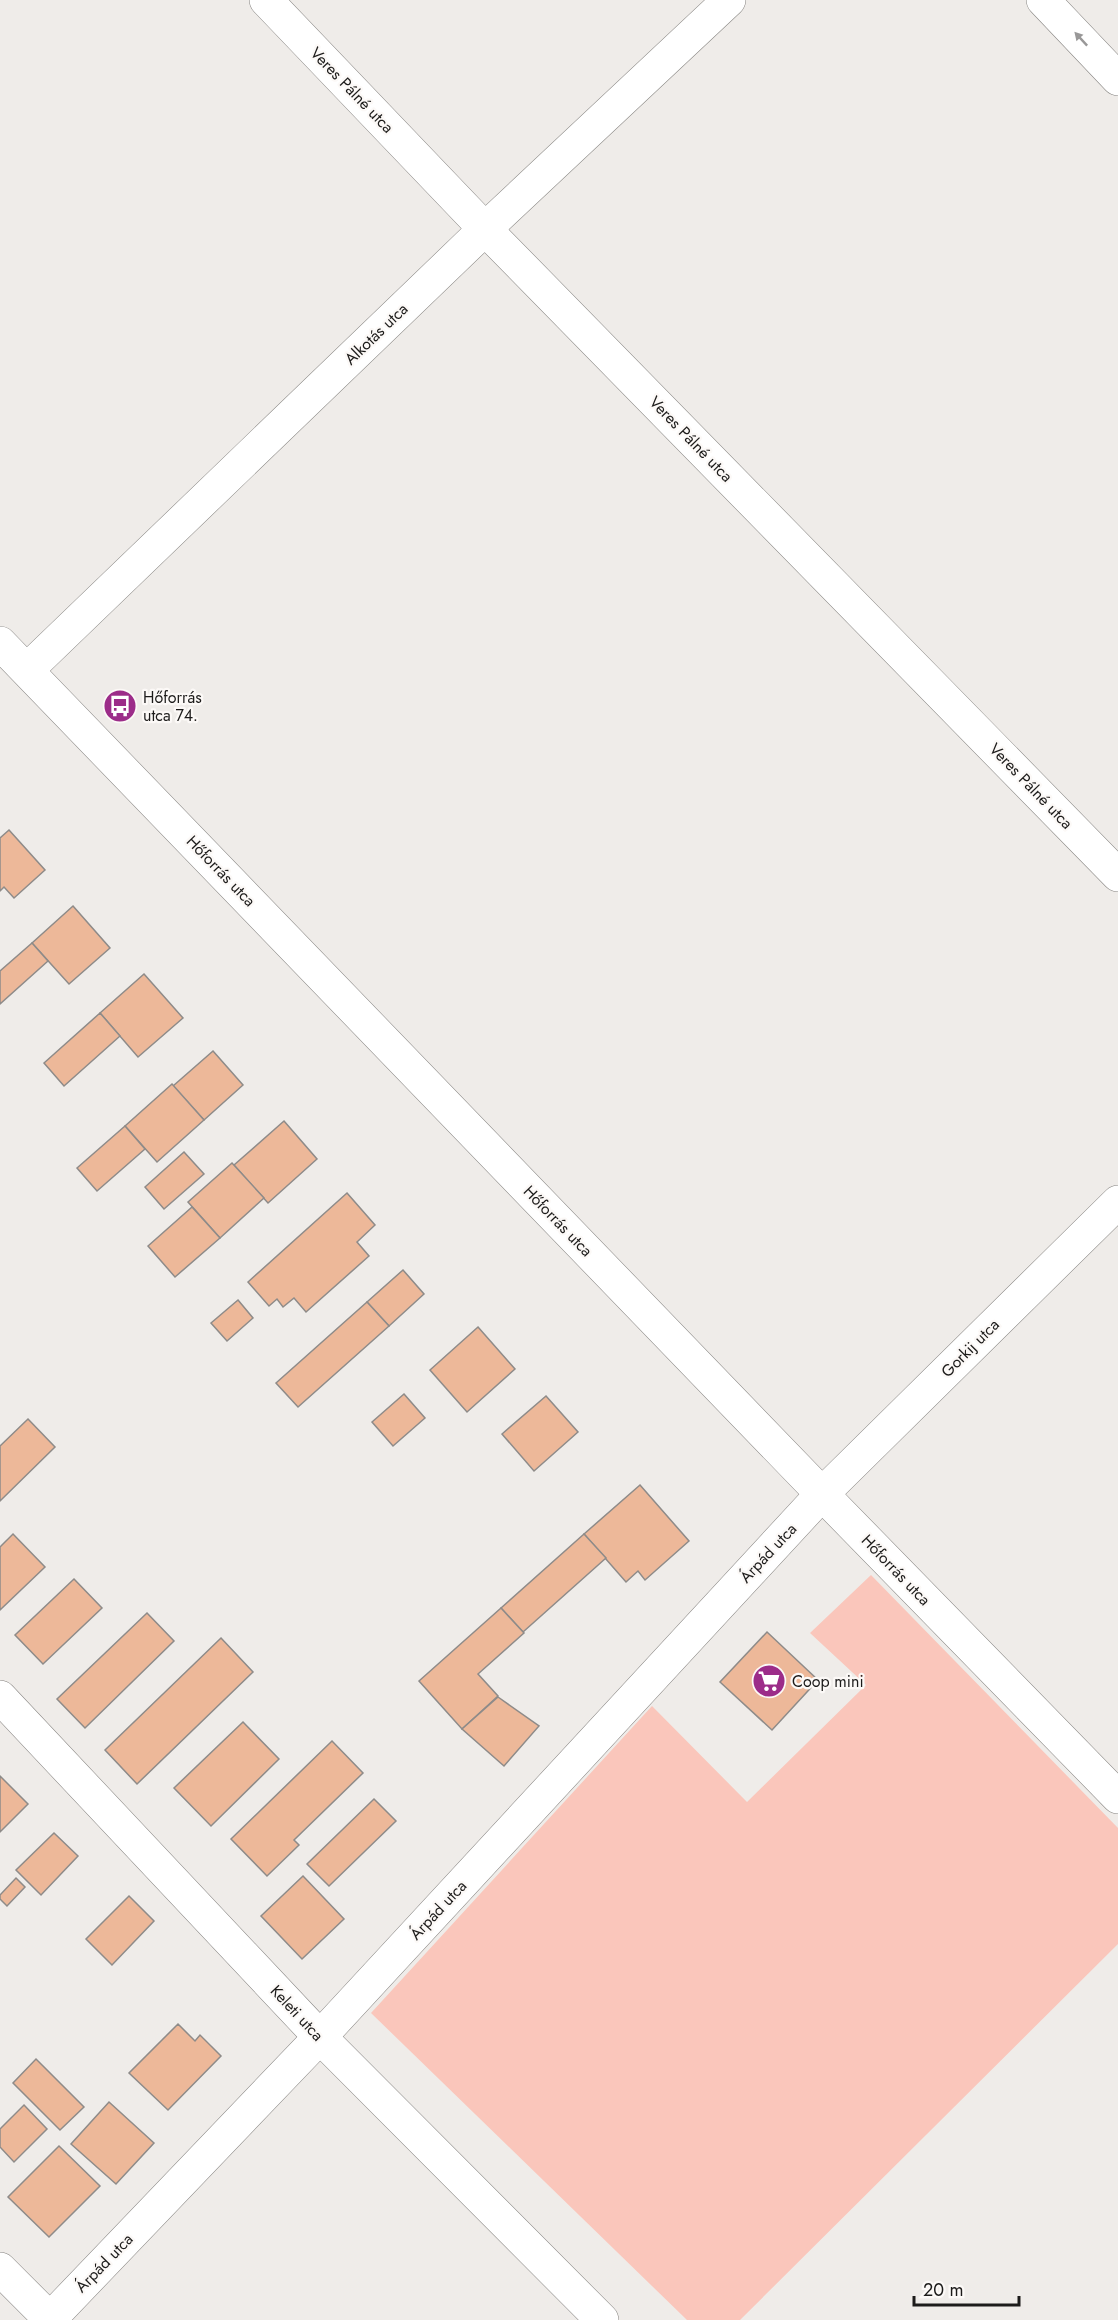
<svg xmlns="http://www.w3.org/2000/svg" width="1118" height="2320" font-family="Jost,sans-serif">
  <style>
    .green { fill: #fac6bb }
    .building { fill: #edb899; stroke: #8e8b89; stroke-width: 1.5 }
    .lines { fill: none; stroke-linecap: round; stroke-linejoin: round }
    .street-casing { stroke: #878582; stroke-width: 34 }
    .street { stroke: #fff; stroke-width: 33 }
    .oneway { fill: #999898 }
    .labels { text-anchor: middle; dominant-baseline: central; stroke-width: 4.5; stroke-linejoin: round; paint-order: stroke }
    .street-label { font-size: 16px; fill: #1c1b1a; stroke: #fcf9f7 }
    .poi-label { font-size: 16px; fill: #1c1b1a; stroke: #fcf9f7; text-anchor: start }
  </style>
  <rect width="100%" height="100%" fill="#efece9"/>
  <!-- green -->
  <path class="green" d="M871,1575L1118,1828V1944L740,2320H687L371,2013L652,1706L747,1802L866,1685L810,1633Z"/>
  <!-- building -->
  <g class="building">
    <path d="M9,830L45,870L14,898L4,887L0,891V838Z"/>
    <path d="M73,906L110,948L69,984L32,943Z"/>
    <path d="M32,943L48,961L0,1004V971Z"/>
    <path d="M144,974L183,1018L138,1057L100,1013Z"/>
    <path d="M100,1013L120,1036L64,1086L44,1063Z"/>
    <path d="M213,1051L243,1085L204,1120L173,1086Z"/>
    <path d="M172,1084L204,1120L157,1162L125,1126Z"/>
    <path d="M284,1121L317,1159L268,1203L234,1165Z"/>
    <path d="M125,1126L145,1149L97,1191L77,1168Z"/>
    <path d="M184,1152L204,1174L164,1209L145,1187Z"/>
    <path d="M232,1163L264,1198L220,1238L188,1202Z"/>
    <path d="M347,1193L375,1225L357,1242L369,1256L306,1312L294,1298L283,1307L277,1299L269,1306L248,1282Z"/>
    <path d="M192,1207L220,1238L175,1277L148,1246Z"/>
    <path d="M403,1270L424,1294L389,1326L367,1302Z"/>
    <path d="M238,1300L253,1318L227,1341L211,1323Z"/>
    <path d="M367,1302L389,1326L298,1407L276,1383Z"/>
    <path d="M478,1327L515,1369L467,1412L430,1370Z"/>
    <path d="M404,1394L425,1418L393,1446L372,1422Z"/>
    <path d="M546,1396L578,1432L534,1471L502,1434Z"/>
    <path d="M28,1419L55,1447L0,1501V1446Z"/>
    <path d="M640,1485L689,1541L645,1580L638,1571L626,1582L584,1534Z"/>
    <path d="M13,1534L45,1567L0,1610V1547Z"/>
    <path d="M584,1534L606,1558L523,1632L501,1608Z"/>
    <path d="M74,1579L102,1608L43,1664L15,1635Z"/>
    <path d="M501,1608L524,1633L478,1674L498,1696L462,1729L419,1681Z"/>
    <path d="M147,1613L174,1641L85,1728L57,1699Z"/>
    <path d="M767,1632L818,1680L772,1730L720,1682Z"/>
    <path d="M221,1638L253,1672L137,1784L105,1750Z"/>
    <path d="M498,1697L539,1726L504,1766L462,1729Z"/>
    <path d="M243,1722L279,1759L211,1826L174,1788Z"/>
    <path d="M332,1741L363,1773L294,1840L299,1845L267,1876L231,1839Z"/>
    <path d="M0,1776L28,1804L0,1832Z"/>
    <path d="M374,1799L396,1821L329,1886L307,1864Z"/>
    <path d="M54,1833L78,1856L41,1895L16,1870Z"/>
    <path d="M303,1876L344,1919L302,1959L261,1916Z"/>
    <path d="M16,1878L25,1887L7,1906L0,1899V1895Z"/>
    <path d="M129,1896L154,1921L112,1965L86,1939Z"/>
    <path d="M178,2024L195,2041L200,2035L221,2056L168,2110L129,2073Z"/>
    <path d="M36,2059L84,2107L60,2130L13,2083Z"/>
    <path d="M109,2102L154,2143L116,2184L71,2144Z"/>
    <path d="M24,2105L47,2129L14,2162L0,2147V2129Z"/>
    <path d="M59,2146L100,2186L49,2237L8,2197Z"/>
  </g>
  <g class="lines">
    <defs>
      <g id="street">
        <path d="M266,0L485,229L1118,875"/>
        <path d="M1043,0L1118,79"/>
        <path d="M0,643L822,1494L1118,1797"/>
        <path d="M27,670L485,229L729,0"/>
        <path d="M0,1697L320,2037L602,2320"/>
        <path d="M0,2269L50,2319"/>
        <path d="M49,2320L320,2037L822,1494L1118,1202"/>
      </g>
    </defs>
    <!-- street casing -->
    <use href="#street" class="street-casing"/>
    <!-- street -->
    <use href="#street" class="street"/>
  </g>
  <!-- one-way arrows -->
  <defs><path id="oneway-solid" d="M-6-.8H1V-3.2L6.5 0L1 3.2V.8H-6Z" transform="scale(1.5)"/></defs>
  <use class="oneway" href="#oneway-solid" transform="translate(1081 39) rotate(-133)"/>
  <!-- icons -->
  <defs>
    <symbol id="bus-disc" viewBox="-11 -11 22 22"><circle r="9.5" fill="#9c2c89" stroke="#fcf9f7"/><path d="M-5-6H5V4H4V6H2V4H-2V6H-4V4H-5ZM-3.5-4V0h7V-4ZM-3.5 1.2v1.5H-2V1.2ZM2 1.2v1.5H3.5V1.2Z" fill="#fff"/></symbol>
    <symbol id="supermarket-disc" viewBox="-11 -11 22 22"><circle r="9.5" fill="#9c2c89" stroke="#fcf9f7"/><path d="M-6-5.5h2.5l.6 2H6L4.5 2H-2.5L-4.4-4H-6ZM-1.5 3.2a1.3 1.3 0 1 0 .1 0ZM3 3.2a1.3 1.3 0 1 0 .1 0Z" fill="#fff"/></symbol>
  </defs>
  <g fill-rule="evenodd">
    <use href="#bus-disc" x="101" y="687" width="38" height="38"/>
    <use href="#supermarket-disc" x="750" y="1662" width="38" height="38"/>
  </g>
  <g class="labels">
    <!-- street labels -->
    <g class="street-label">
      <text transform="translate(352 90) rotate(46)">Veres Pálné utca</text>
      <text transform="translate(376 334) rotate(-44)">Alkotás utca</text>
      <text transform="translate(691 439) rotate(46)">Veres Pálné utca</text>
      <text transform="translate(1031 786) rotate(46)">Veres Pálné utca</text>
      <text transform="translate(221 871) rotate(46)">Hőforrás utca</text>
      <text transform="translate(558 1221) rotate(46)">Hőforrás utca</text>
      <text transform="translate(970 1348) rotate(-45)">Gorkij utca</text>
      <text transform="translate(768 1553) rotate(-47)">Árpád utca</text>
      <text transform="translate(896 1570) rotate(46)">Hőforrás utca</text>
      <text transform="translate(438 1910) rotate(-47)">Árpád utca</text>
      <text transform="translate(297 2013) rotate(47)">Keleti utca</text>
      <text transform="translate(104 2263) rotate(-46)">Árpád utca</text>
    </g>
    <!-- poi labels -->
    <g class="poi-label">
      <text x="143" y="697">Hőforrás<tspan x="143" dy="18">utca 74.</tspan></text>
      <text x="792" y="1681">Coop mini</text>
    </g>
  </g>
  <!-- scale -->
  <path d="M914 2296v9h105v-9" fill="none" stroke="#1c1b1a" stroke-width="3"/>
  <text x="923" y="2296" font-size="18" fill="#1c1b1a" stroke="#fcf9f7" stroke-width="4.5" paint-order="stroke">20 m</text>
</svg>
